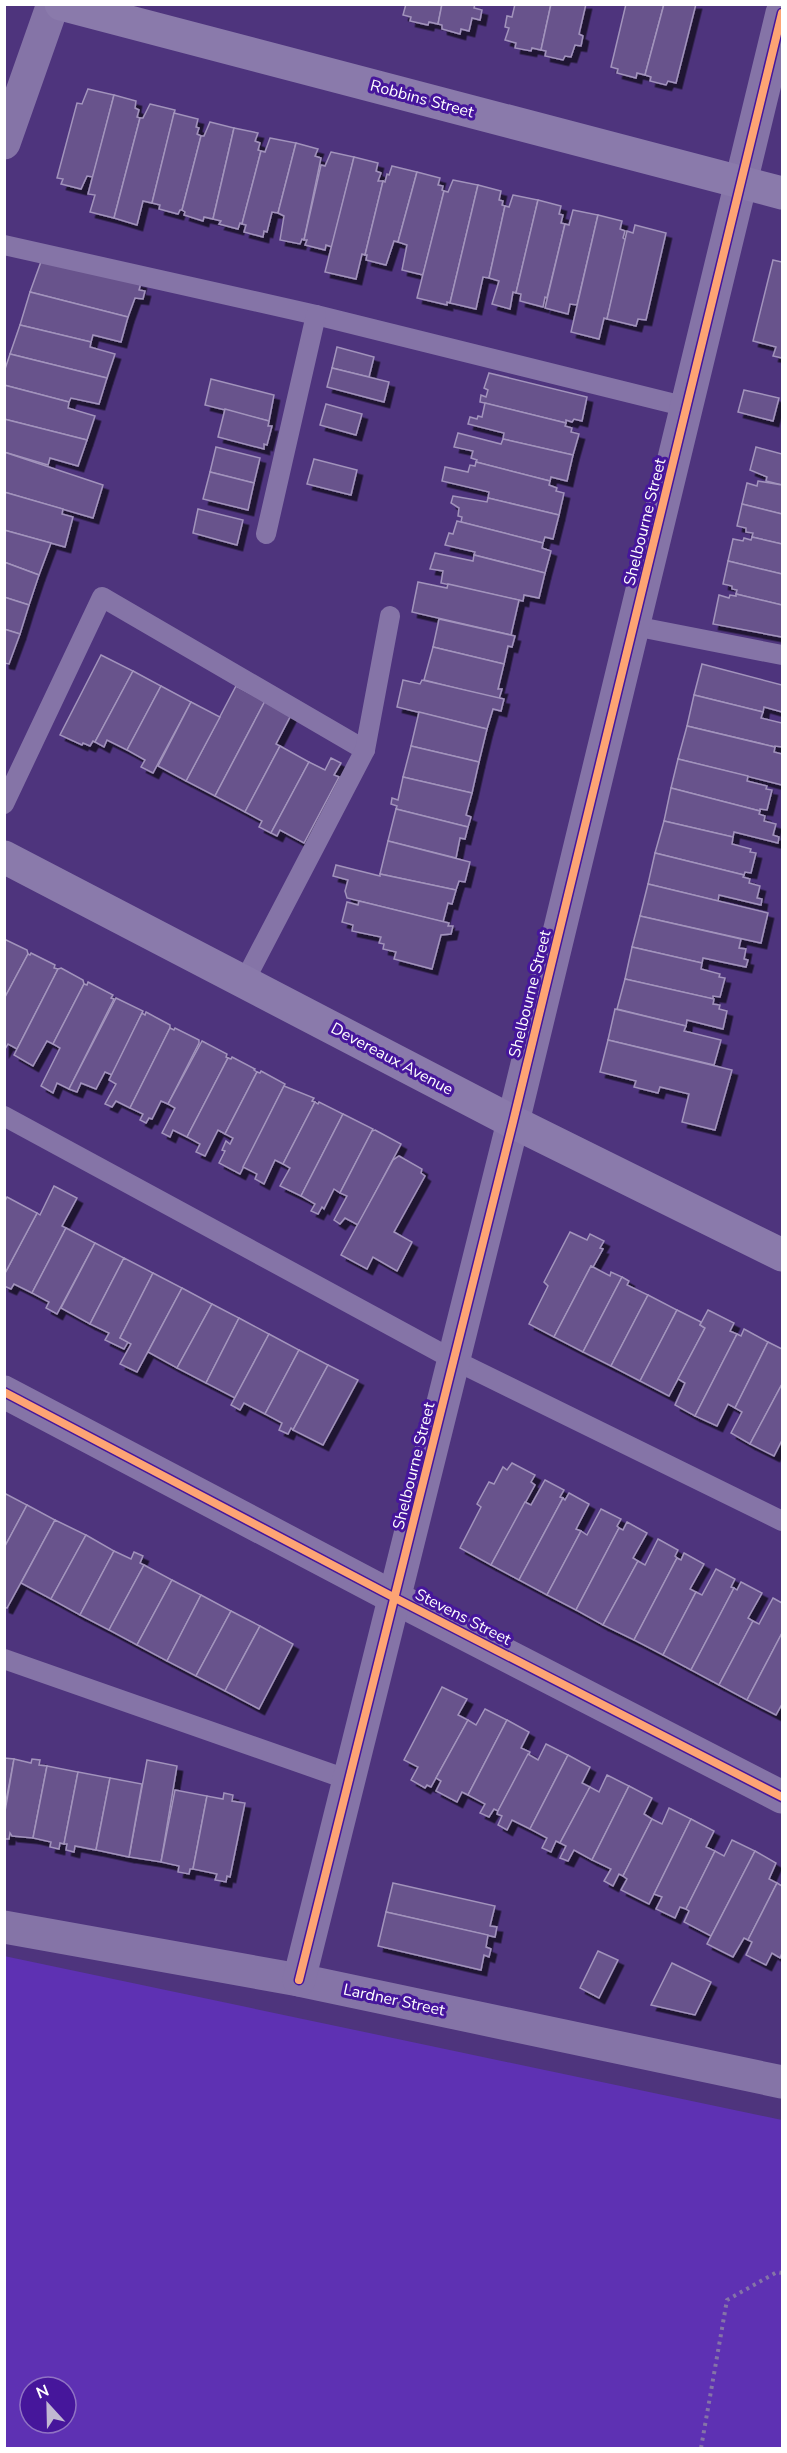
<svg xmlns="http://www.w3.org/2000/svg" width="787" height="2453" font-family="'Nunito Sans',sans-serif">
  <style>
    .green { fill: #5e31b3; fill-rule: evenodd }
    .building { fill: #67538c; stroke: #a293bc; stroke-width: 1.5; filter: url(#shadow) }
    .lines { fill: none; stroke-linecap: round; stroke-linejoin: round }
    .path { stroke: #8574a7; stroke-width: 4; stroke-dasharray: 3 4.5; stroke-linecap: butt }
    .lane { stroke: #8574a7; stroke-width: 20 }
    .street { stroke: #8574a7; stroke-width: 33 }
    .secondary { stroke: #8a7aab; stroke-width: 33 }
    .cycleway-casing { stroke: #46169b; stroke-width: 11 }
    .cycleway { stroke: #fda474; stroke-width: 8 }
    .labels { text-anchor: middle; dominant-baseline: central; stroke-width: 6; stroke-linejoin: round; paint-order: stroke }
    .street-label { font-size: 16px; fill: #fff; stroke: #46169b }
  </style>
  <defs>
    <filter id="shadow"><feDropShadow dx="5.5" dy="5.5" stdDeviation="0" flood-color="#0009"/></filter>
  </defs>
  <rect width="100%" height="100%" fill="#4e347d"/>
  <!-- green -->
  <path class="green" d="M4,1956L782,2120V2448H5ZM30,2387H66V2423H30Z"/>
  <!-- building -->
  <g class="building">
    <path d="M406,4H442L438,24L429,22L428,25L410,21L411,17L403,15Z"/>
    <path d="M442,4H475L474,8L482,10L480,20L472,18L469,31L461,29L460,34L442,29V25L438,24Z"/>
    <path d="M515,4H551L541,50L532,48L531,51L515,48L516,43L505,40L509,28L505,27L507,16L512,17Z"/>
    <path d="M551,4H586L579,34L583,36L581,46L575,45L571,57L565,56L563,60L545,56L546,51L541,50Z"/>
    <path d="M626,4H664L645,75L637,73L636,78L617,73L618,69L611,67Z"/>
    <path d="M664,4H696L676,83L668,81L666,85L650,81L651,77L645,75Z"/>
    <path d="M88,89L114,95L93,177L87,176L81,189L61,184L63,179L57,178L77,103L82,104Z"/>
    <path d="M114,95L136,101L135,108L139,110L137,117L140,118L114,218L90,212L95,195L88,194Z"/>
    <path d="M150,104L175,110L152,203L143,201L137,225L114,218L140,118H143Z"/>
    <path d="M174,113L198,119L196,127L199,128L197,134L201,136L182,210H180L178,214L159,209L160,205L152,203Z"/>
    <path d="M210,122L234,128L213,219L204,217L203,221L184,215L185,212L182,210L201,136H204Z"/>
    <path d="M234,128L258,133L255,141L260,143L258,150L261,151L242,224L240,223L238,229L219,224L221,221L213,219Z"/>
    <path d="M270,138L296,143L278,213L272,212L267,232L264,231L263,237L244,232L246,225L242,224L261,151L265,152Z"/>
    <path d="M296,143L318,149L315,156L321,158L304,240L302,239L300,244L280,240L284,216L278,213Z"/>
    <path d="M331,152L354,157L332,247L326,245L325,250L305,245L307,240H304L321,165L325,166Z"/>
    <path d="M354,157L378,163L376,171L381,173L378,181H383L365,255L362,254L356,279L325,272Z"/>
    <path d="M392,166L417,172L398,242L394,241L386,265L366,260L367,255H365L383,181L385,182L387,174L389,175Z"/>
    <path d="M417,172L440,178L438,185L443,186L442,190L444,191L423,275L402,270L407,245L398,242Z"/>
    <path d="M453,180L478,185L450,303L447,302V305L417,298L444,191L448,192Z"/>
    <path d="M478,185L501,191L499,200L503,201L502,205L505,206L489,278L483,277L476,309L450,303Z"/>
    <path d="M513,195L538,200L516,293L513,292L510,309L492,304L499,281L489,278L505,206L509,207Z"/>
    <path d="M538,200L561,206L559,214L563,215L561,223L565,224L547,298L545,297L543,307L520,301L521,294L516,293Z"/>
    <path d="M573,210L598,215L577,305L570,304L568,314L545,308L565,224L569,225Z"/>
    <path d="M598,215L622,221L620,229L625,231L623,238L626,240L607,319L604,318L599,339L571,332Z"/>
    <path d="M635,225L666,233L646,320L638,319L636,326L607,319L627,231L633,233Z"/>
    <path d="M42,259L141,283L139,290L145,291L143,299L135,298L128,317L30,292Z"/>
    <path d="M773,260L782,262V358L773,356L776,347L753,341Z"/>
    <path d="M30,292L128,317L121,342L93,335L91,342L20,325Z"/>
    <path d="M20,325L91,342L90,347L115,354L107,378L10,354Z"/>
    <path d="M337,347L374,357L369,377L332,368Z"/>
    <path d="M10,354L107,378L99,404L71,398L69,402L4,385V372Z"/>
    <path d="M332,368L389,382L384,402L327,387Z"/>
    <path d="M489,373L587,397L582,421L574,419L572,422L566,420V423L480,402L481,395L486,397L488,390L484,388Z"/>
    <path d="M211,379L274,395L269,421L205,405Z"/>
    <path d="M4,385L69,402L68,408L95,416L87,440L4,419Z"/>
    <path d="M744,390L779,398L773,421L738,412Z"/>
    <path d="M485,403L566,423L565,426L572,428L571,432L579,434L573,455L503,439L504,433L468,424L470,417L477,419L478,416L482,417Z"/>
    <path d="M326,404L362,414L356,435L320,425Z"/>
    <path d="M225,409L269,421L268,426H272L267,445L264,444V449L218,437Z"/>
    <path d="M4,419L87,440L78,466L50,458L48,465L4,452Z"/>
    <path d="M458,433L501,444L503,439L573,455L567,481L551,477L550,481L476,462L477,460L471,458L473,451L454,447Z"/>
    <path d="M216,447L260,458L254,483L210,472Z"/>
    <path d="M756,447L782,454V485L766,481L767,477L750,470Z"/>
    <path d="M4,452L103,485L93,518L4,492Z"/>
    <path d="M314,459L357,470L351,495L307,484Z"/>
    <path d="M476,462L550,481L549,485L557,488L556,491L564,493L559,515L488,498L489,492L442,481L445,467L468,472L470,465L475,466Z"/>
    <path d="M210,472L254,483L248,510L203,499Z"/>
    <path d="M758,481L782,485V514L742,504L747,483L757,486Z"/>
    <path d="M4,492L63,509L62,514L73,517L65,547L4,530Z"/>
    <path d="M453,496L487,502L488,498L559,515L553,539L545,537L543,543L461,522L462,517L458,516L459,508L451,503Z"/>
    <path d="M742,504L782,514V544L752,537L753,533L746,532V528L737,526Z"/>
    <path d="M198,509L243,520L237,545L193,533Z"/>
    <path d="M457,521L543,543L542,548L551,551L545,573L474,555L475,552L445,545L449,533L453,534Z"/>
    <path d="M4,530L51,543L39,575L4,562Z"/>
    <path d="M752,537L782,544V574L728,561L733,539L743,541L744,538L751,540Z"/>
    <path d="M435,553L473,561L474,555L545,573L539,598L524,595L523,601L441,583L443,571L430,569Z"/>
    <path d="M728,561L782,574V605L736,594L737,590L732,589V586L723,584Z"/>
    <path d="M4,562L39,575L29,605L4,597Z"/>
    <path d="M418,582L447,588L448,584L519,600L511,635L412,612Z"/>
    <path d="M736,594L782,605V637L713,624L719,595L729,598L730,595L736,596Z"/>
    <path d="M4,597L29,605L20,634L4,629Z"/>
    <path d="M439,619L515,636L512,647L508,646L504,664L433,647Z"/>
    <path d="M4,629L20,634L9,664L4,663Z"/>
    <path d="M433,647L504,664L498,689H502L499,699L424,680Z"/>
    <path d="M101,655L133,671L95,742L93,741L90,746L83,743L82,745L60,735Z"/>
    <path d="M702,664L782,685V712L764,707L763,712L694,695Z"/>
    <path d="M133,671L161,686L127,750L107,740L104,747L95,742Z"/>
    <path d="M403,680L420,684L422,680L504,699L501,711L493,709L487,729L397,707Z"/>
    <path d="M161,686L191,702L153,773L141,767L145,760L127,750Z"/>
    <path d="M236,686L265,701L215,796L186,781Z"/>
    <path d="M694,695L763,712L761,718L782,723V747L775,746V747L687,726Z"/>
    <path d="M265,701L291,715L276,744L280,746L245,812L215,796Z"/>
    <path d="M191,702L220,717L186,781L158,766Z"/>
    <path d="M419,712L487,729L479,762L411,746Z"/>
    <path d="M687,726L775,747L774,752L782,754V785L678,759Z"/>
    <path d="M280,746L309,762L271,833L259,827L262,821L245,812Z"/>
    <path d="M411,746L479,762L472,793L403,777Z"/>
    <path d="M331,758L341,763L334,775L339,777L304,843L280,830L277,836L271,833L309,762L325,770Z"/>
    <path d="M678,759L748,776L747,781L767,786L766,789L772,790L767,810L760,809V811L671,788Z"/>
    <path d="M403,777L472,793L466,815L471,817L468,827L396,809L397,806L391,804L392,798L398,800Z"/>
    <path d="M671,788L760,811L759,814L765,816L764,821L776,824L773,835L779,837L778,843L734,832L733,837L664,821Z"/>
    <path d="M396,809L468,827L465,839L460,838L456,858L388,841Z"/>
    <path d="M664,821L733,837L732,844L751,849L750,852L756,853L751,873L745,872L744,875L655,853Z"/>
    <path d="M388,841L470,862L465,882L459,881L456,890L380,874Z"/>
    <path d="M655,853L744,875L743,877L750,879L749,883L760,886L757,898L762,899L761,905L719,895L718,901L648,884Z"/>
    <path d="M336,865L380,876V874L456,890L452,904L448,903L443,922L347,898L345,891L348,880L333,876Z"/>
    <path d="M648,884L768,913L761,943L640,916Z"/>
    <path d="M359,901L449,923L448,926H453L451,934L441,935L432,969L394,959L396,952L383,949L384,944L379,943L381,937L352,931L353,925L342,922L347,902L358,905Z"/>
    <path d="M640,916L741,939L739,948L746,949L744,959L748,960L746,967L703,958L702,963L632,947Z"/>
    <path d="M4,939L27,950L28,954L4,999Z"/>
    <path d="M632,947L702,963L701,969L720,974L719,977L725,978L720,997L713,996V999L625,979Z"/>
    <path d="M31,953L55,965L54,968L58,969L17,1049L8,1044L4,1051V999L28,954L30,955Z"/>
    <path d="M61,968L83,980L84,984L53,1044L47,1041L33,1066L14,1055L58,969Z"/>
    <path d="M625,979L714,999L713,1004L720,1005L719,1009L727,1011L723,1029L687,1020L686,1026L617,1009Z"/>
    <path d="M88,982L113,995L111,998L114,999L69,1089L57,1083L53,1093L41,1086L60,1048L53,1044L84,984L87,985Z"/>
    <path d="M116,998L143,1011L112,1075L105,1072L96,1089L81,1083L77,1092L69,1089Z"/>
    <path d="M615,1009L686,1026L684,1031L721,1040L714,1065L608,1040Z"/>
    <path d="M146,1012L170,1025V1028L130,1108L116,1101L112,1107L105,1104L116,1084L109,1080L142,1013L145,1015Z"/>
    <path d="M170,1028L174,1030L175,1028L199,1040V1043L168,1104L161,1101L152,1119L149,1118L146,1123L140,1120L143,1114L130,1108Z"/>
    <path d="M608,1040L732,1070L715,1130L682,1122L689,1094L660,1087L658,1093L634,1087L636,1081L600,1072Z"/>
    <path d="M202,1041L227,1054L226,1057L228,1058L187,1137L173,1130L170,1137L162,1133L175,1108L168,1104Z"/>
    <path d="M232,1057L255,1069L254,1070L257,1072L225,1134L218,1130L205,1156L196,1152L200,1144L187,1137L228,1058L231,1059Z"/>
    <path d="M261,1071L285,1084L240,1174L219,1163L225,1151L222,1150L226,1141L230,1144L233,1138L225,1134L257,1072L260,1073Z"/>
    <path d="M284,1086L314,1098L312,1101L315,1102L283,1164L275,1160L264,1184L255,1179L257,1174L243,1167Z"/>
    <path d="M315,1102L318,1104L319,1102L343,1114L301,1196L280,1186L290,1168L283,1164Z"/>
    <path d="M343,1114L373,1129L340,1193L334,1189L324,1209L322,1207L318,1214L311,1211L315,1204L301,1196Z"/>
    <path d="M375,1130L401,1144L358,1225L345,1218L340,1224L334,1220L347,1196L340,1193L372,1131Z"/>
    <path d="M399,1156L422,1169L421,1173L425,1176L394,1232L412,1242L397,1271L373,1257L367,1269L341,1255L393,1160Z"/>
    <path d="M54,1186L77,1198L62,1226L66,1228L32,1293L14,1284L11,1289L4,1286V1275L37,1213L40,1215Z"/>
    <path d="M7,1197L37,1213L4,1275V1203Z"/>
    <path d="M66,1228L95,1243L57,1314L46,1308L49,1302L32,1293Z"/>
    <path d="M570,1232L587,1240L590,1234L604,1241L600,1248L603,1249L593,1267L591,1266L554,1337L529,1324L548,1286L544,1282Z"/>
    <path d="M95,1243L124,1258L90,1324L61,1308Z"/>
    <path d="M124,1258L153,1273L120,1338L128,1342L124,1349L105,1340L109,1333L90,1324Z"/>
    <path d="M591,1266L610,1276L611,1272L622,1277L583,1352L554,1337Z"/>
    <path d="M153,1273L182,1288L137,1372L120,1364L131,1344L120,1338Z"/>
    <path d="M622,1277L629,1281L627,1285L648,1295L611,1366L583,1352Z"/>
    <path d="M182,1288L212,1304L177,1368L148,1352Z"/>
    <path d="M648,1295L677,1310L640,1381L611,1366Z"/>
    <path d="M212,1304L239,1318L206,1383L177,1368Z"/>
    <path d="M677,1310L701,1322L700,1325L705,1328L669,1396L640,1381Z"/>
    <path d="M708,1310L734,1323L730,1331L737,1334L695,1416L675,1405L685,1383L678,1379L705,1328L700,1325Z"/>
    <path d="M239,1318L269,1334L235,1398L206,1383Z"/>
    <path d="M744,1329L768,1342L735,1408L728,1404L717,1426L695,1416L737,1334L741,1336Z"/>
    <path d="M269,1334L299,1350L265,1414L244,1403L240,1410L231,1405Z"/>
    <path d="M768,1342L782,1349V1384L750,1444L731,1433L742,1412L735,1408Z"/>
    <path d="M299,1350L328,1365L293,1430L291,1428L288,1434L279,1430L282,1423L265,1414Z"/>
    <path d="M328,1365L358,1380L323,1445L293,1430Z"/>
    <path d="M782,1384V1440L774,1456L750,1444Z"/>
    <path d="M512,1463L535,1475L531,1482L535,1485L491,1565L460,1548L481,1507L477,1504L489,1482L494,1484L503,1467L507,1470Z"/>
    <path d="M545,1480L564,1490L560,1497L563,1498L519,1580L491,1565L525,1502L531,1505Z"/>
    <path d="M4,1493L27,1505L4,1548Z"/>
    <path d="M569,1493L589,1504L576,1529L581,1531L547,1595L519,1580L563,1498L565,1500Z"/>
    <path d="M27,1505L55,1520L7,1608L4,1607V1548Z"/>
    <path d="M601,1509L621,1519L617,1526L619,1528L576,1610L547,1595L581,1531L587,1535Z"/>
    <path d="M55,1520L86,1535L51,1599L21,1583Z"/>
    <path d="M627,1522L647,1533L633,1558L638,1561L603,1625L576,1610L619,1528L623,1530Z"/>
    <path d="M86,1535L114,1551L80,1615L51,1599Z"/>
    <path d="M658,1539L678,1550L675,1556L677,1558L634,1640L603,1625L638,1561L645,1565Z"/>
    <path d="M114,1551L131,1559L134,1552L143,1556L140,1563L144,1565L109,1630L80,1615Z"/>
    <path d="M684,1553L704,1564L690,1589L696,1592L663,1655L634,1640L677,1558L681,1560Z"/>
    <path d="M144,1565L172,1580L137,1645L109,1630Z"/>
    <path d="M716,1569L735,1579L731,1587L734,1588L691,1670L663,1655L696,1592L702,1595Z"/>
    <path d="M172,1580L201,1595L167,1661L137,1645Z"/>
    <path d="M741,1582L762,1593L748,1618L753,1621L719,1685L691,1670L734,1588L737,1590Z"/>
    <path d="M201,1595L231,1611L196,1676L167,1661Z"/>
    <path d="M773,1598L782,1603V1633L747,1700L719,1685L753,1621L759,1624Z"/>
    <path d="M231,1611L260,1626L225,1691L196,1676Z"/>
    <path d="M260,1626L293,1644L259,1709L225,1691Z"/>
    <path d="M782,1633V1704L776,1715L747,1700Z"/>
    <path d="M442,1687L467,1699L458,1715L468,1720L431,1787L427,1785L425,1788L411,1780L418,1767L404,1760Z"/>
    <path d="M485,1709L507,1720L468,1795L462,1792L457,1802L436,1791L441,1781L436,1778L468,1720L476,1725Z"/>
    <path d="M507,1720L529,1732L521,1748L530,1752L498,1811L494,1809L489,1817L480,1813L485,1804L468,1795Z"/>
    <path d="M546,1744L568,1755L530,1829L512,1820L507,1830L498,1825L502,1816L497,1814L498,1811L528,1754L538,1760Z"/>
    <path d="M568,1755L590,1767L582,1783L590,1787L560,1843L556,1841L551,1852L542,1848L547,1838L530,1829Z"/>
    <path d="M4,1758L14,1759L4,1812Z"/>
    <path d="M14,1759L31,1763L32,1759L40,1760L39,1765L47,1766L33,1838L12,1836L10,1833L9,1839H4V1817Z"/>
    <path d="M147,1760L177,1766L161,1862L129,1857Z"/>
    <path d="M47,1766L78,1772L64,1844L60,1843L59,1849L50,1847L51,1842L33,1838Z"/>
    <path d="M78,1772L110,1778L96,1850L75,1846L74,1852L66,1850L67,1844H64Z"/>
    <path d="M607,1775L629,1786L592,1860L574,1850L568,1861L560,1858L566,1846L560,1843L590,1787L599,1792Z"/>
    <path d="M110,1778L142,1784L129,1857L96,1850Z"/>
    <path d="M629,1786L652,1798L644,1814L652,1819L623,1876L619,1874L613,1886L604,1881L611,1869L592,1860Z"/>
    <path d="M175,1790L207,1796L193,1869H190L189,1874L178,1872L179,1866L161,1862Z"/>
    <path d="M224,1793L233,1795L232,1801L245,1803L230,1877L227,1876L226,1882L215,1880L217,1874L193,1869L207,1796L223,1799Z"/>
    <path d="M669,1808L691,1819L649,1904L621,1890L627,1879L623,1876L652,1819L662,1824Z"/>
    <path d="M691,1819L714,1831L706,1847L715,1851L686,1909L680,1907L675,1918L656,1909L662,1897L654,1894Z"/>
    <path d="M732,1840L755,1851L711,1936L684,1922L689,1911L686,1909L715,1851L724,1856Z"/>
    <path d="M755,1851L776,1863L769,1879L777,1883L748,1940L744,1938L733,1957L707,1944Z"/>
    <path d="M393,1883L495,1906L490,1926L497,1927L495,1937L386,1912Z"/>
    <path d="M777,1883L782,1886V1953L780,1958L772,1953L766,1965L746,1955L752,1942L748,1940Z"/>
    <path d="M386,1912L488,1935L486,1947L491,1949L489,1957L484,1955L481,1970L378,1946Z"/>
    <path d="M598,1951L618,1960L599,1998L580,1988Z"/>
    <path d="M672,1963L711,1982L695,2015L651,2005Z"/>
  </g>
  <g class="lines">
    <!-- path -->
    <path class="path" d="M701,2448L727,2300L777,2272L782,2273"/>
    <!-- lane -->
    <g class="lane">
      <path d="M4,245L316,315L687,407"/>
      <path d="M266,534L316,315"/>
      <path d="M634,626L782,655"/>
      <path d="M4,804L102,597L365,750"/>
      <path d="M244,982L365,750L390,616"/>
      <path d="M4,1116L454,1360L782,1521"/>
      <path d="M4,1659L349,1780"/>
    </g>
    <!-- street -->
    <g class="street">
      <path d="M4,143L53,4"/>
      <path d="M4,1392L395,1598L782,1797"/>
      <path d="M4,1927L299,1980L782,2082"/>
      <path d="M299,1980L513,1122L782,13"/>
    </g>
    <!-- secondary -->
    <g class="secondary">
      <path d="M61,4L782,193"/>
      <path d="M4,857L513,1122L782,1255"/>
    </g>
    <defs>
      <g id="cycleway">
        <path d="M4,1392L395,1598L782,1797"/>
        <path d="M299,1980L513,1122L782,13"/>
      </g>
    </defs>
    <!-- cycleway casing -->
    <use href="#cycleway" class="cycleway-casing"/>
    <!-- cycleway -->
    <use href="#cycleway" class="cycleway"/>
  </g>
  <g class="labels">
    <!-- street labels -->
    <g class="street-label">
      <text transform="translate(422 99) rotate(15)">Robbins Street</text>
      <text transform="translate(645 522) rotate(-76)">Shelbourne Street</text>
      <text transform="translate(530 994) rotate(-76)">Shelbourne Street</text>
      <text transform="translate(392 1059) rotate(28)">Devereaux Avenue</text>
      <text transform="translate(414 1466) rotate(-76)">Shelbourne Street</text>
      <text transform="translate(463 1617) rotate(27)">Stevens Street</text>
      <text transform="translate(394 2000) rotate(12)">Lardner Street</text>
    </g>
  </g>
  <!-- border -->
  <rect width="787" height="2453" fill="none" stroke="#ffffff" stroke-width="12"/>
  <!-- north arrow -->
  <g transform="translate(48 2405) rotate(338)"><circle r="28" fill="#46169b" stroke="#9073c3" stroke-width="1.5"/>
  <path d="M0-4.5L10 22L0 15L-10 22Z" fill="#c1b8d2"/>
  <text y="-9" font-size="16" font-weight="bold" text-anchor="middle" fill="#ffffff">N</text>
  </g>
</svg>
